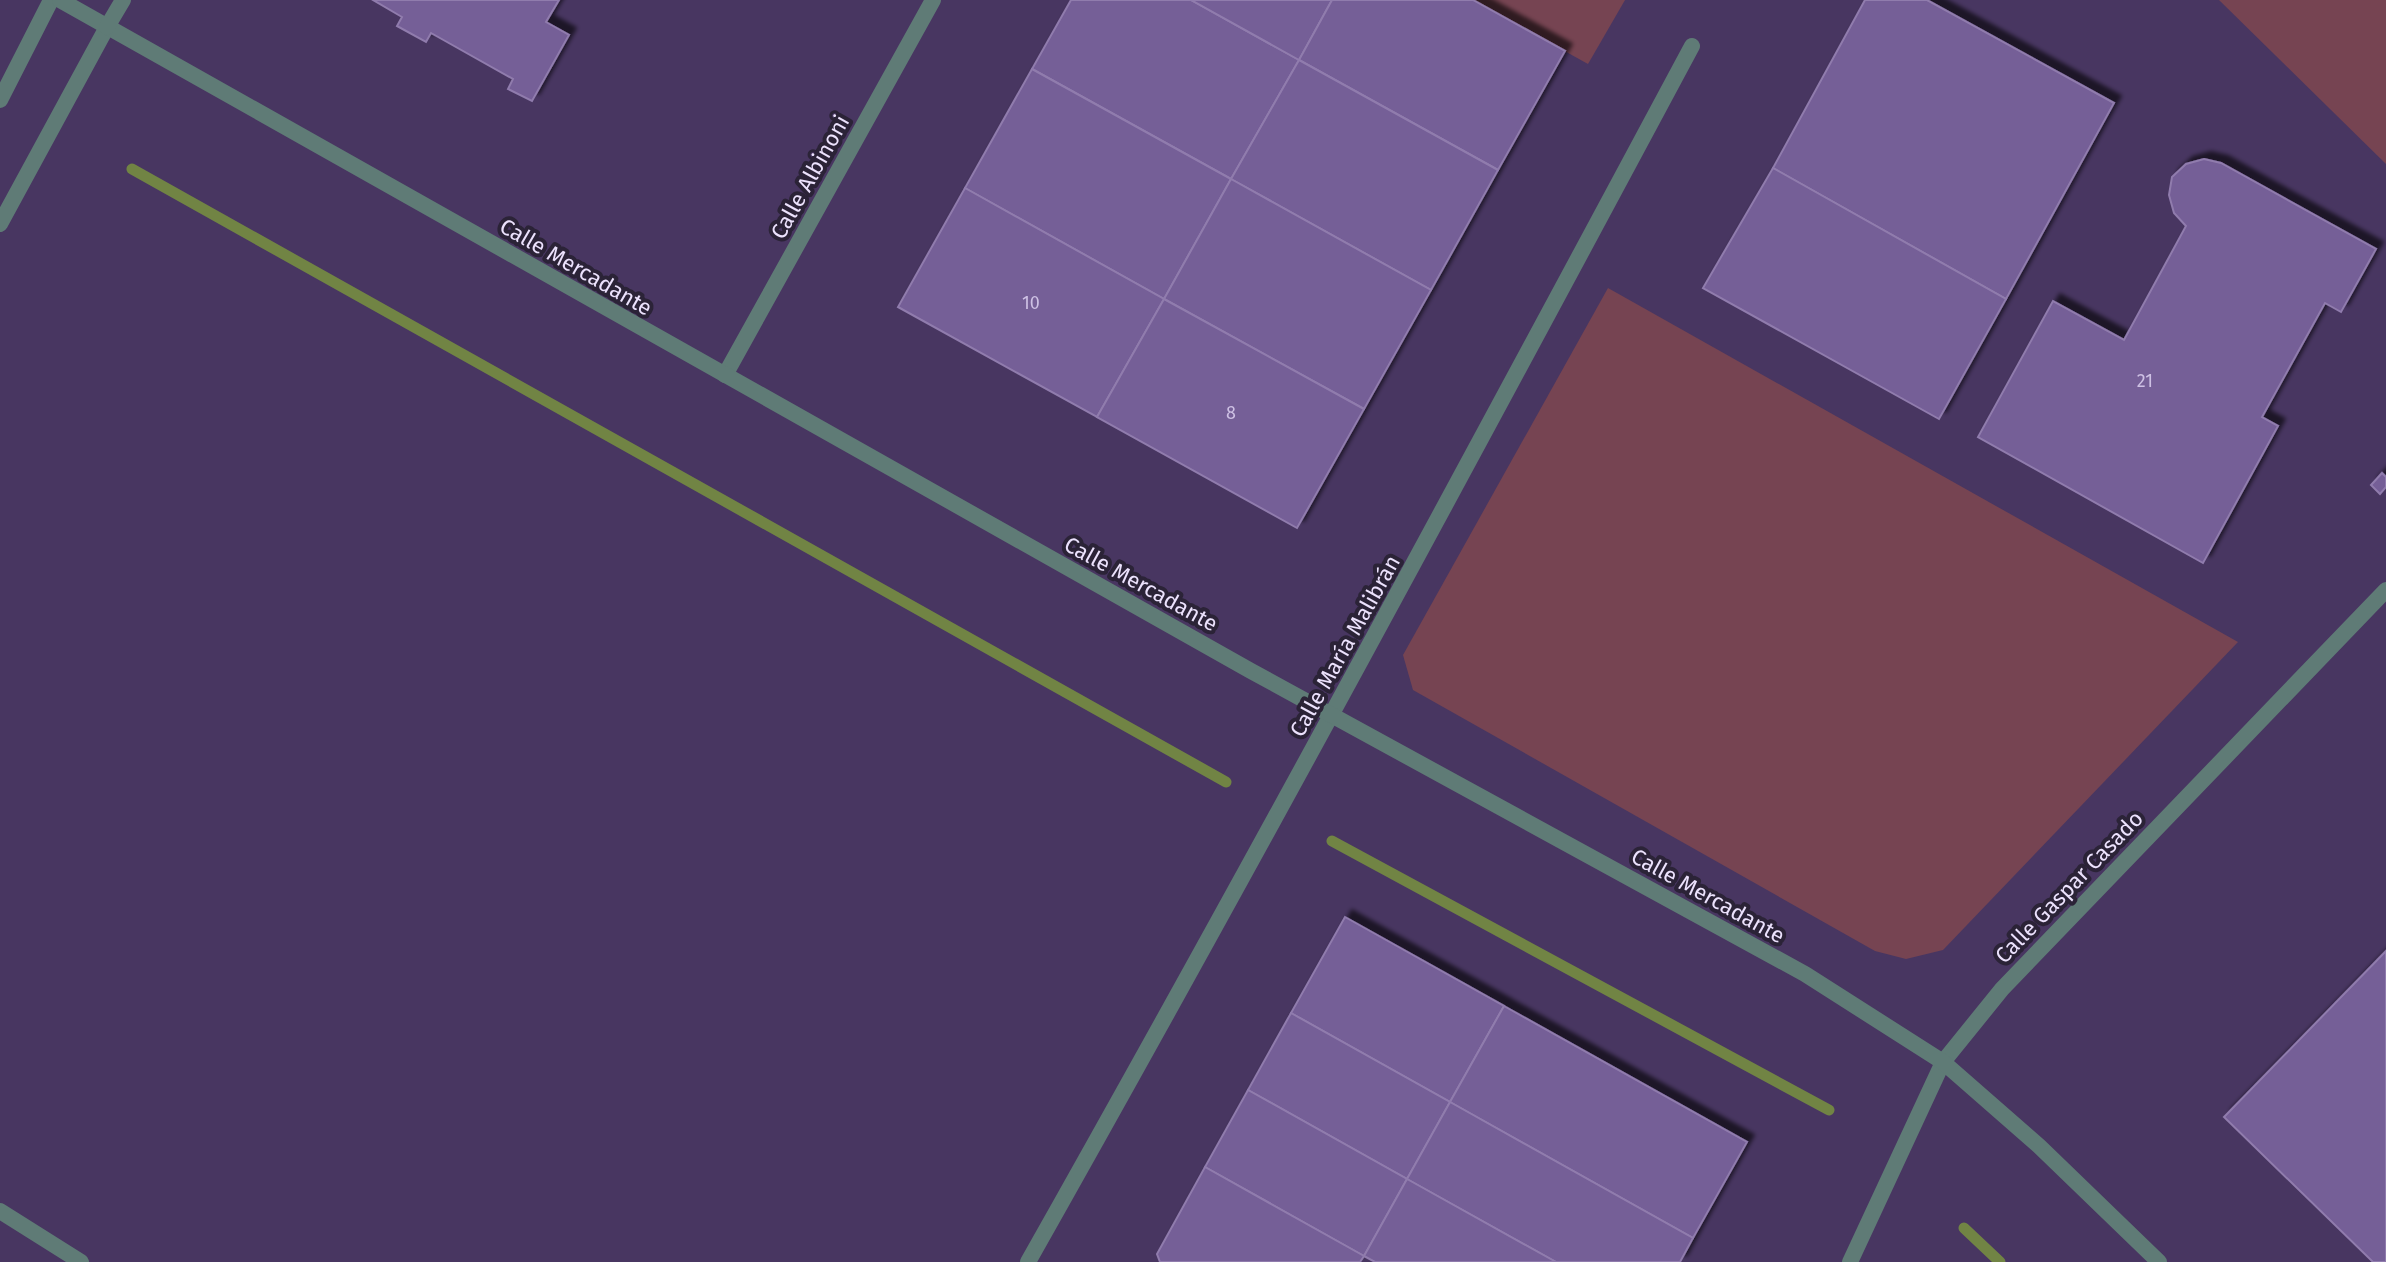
<svg xmlns="http://www.w3.org/2000/svg" width="2386" height="1262" font-family="'Fira Sans',sans-serif">
  <style>
    .green { fill: #764452 }
    .lines { fill: none; stroke-linecap: round; stroke-linejoin: round }
    .stream { stroke: #718444; stroke-width: 11 }
    .building { fill: #755e97; stroke: #907cad; stroke-width: 2; filter: url(#shadow) }
    .minor { stroke: #5f7b76; stroke-width: 16 }
    .tertiary { stroke: #5f7b76; stroke-width: 16 }
    .labels { text-anchor: middle; dominant-baseline: central; stroke-width: 8; stroke-linejoin: round; paint-order: stroke }
    .number-label { font-size: 18px; fill: #cec1e4 }
    .street-label { font-size: 22px; fill: #ece2fd; stroke: #2b2337 }
  </style>
  <defs>
    <filter id="shadow"><feDropShadow dx="7" dy="-7" stdDeviation="2" flood-color="#0009"/></filter>
  </defs>
  <rect width="100%" height="100%" fill="#483661"/>
  <!-- green -->
  <g class="green">
    <path d="M1473,0H1625L1588,64Z"/>
    <path d="M2219,0H2386V164Z"/>
    <path d="M1608,288L2238,642L1943,950L1906,959L1875,951L1413,690L1403,655Z"/>
  </g>
  <g class="lines">
    <!-- stream -->
    <g class="stream">
      <path d="M132,169L1226,782"/>
      <path d="M1332,841L1829,1110"/>
      <path d="M1964,1228L2000,1262"/>
    </g>
  </g>
  <!-- building -->
  <g class="building">
    <path d="M373,0H559L546,22L569,35L532,101L508,89L513,79L431,33L426,42L397,26L402,17Z"/>
    <path d="M1071,0H1191L1299,60L1231,179L1032,69Z"/>
    <path d="M1191,0H1332L1299,60Z"/>
    <path d="M1332,0H1473L1565,51L1498,170L1299,60Z"/>
    <path d="M1865,0H1927L2114,103L2006,299L1773,168Z"/>
    <path d="M1299,60L1498,170L1431,290L1231,179Z"/>
    <path d="M1032,69L1231,179L1164,299L965,188Z"/>
    <path d="M2204,159L2221,163L2376,249L2341,312L2325,303L2262,417L2278,426L2203,563L1978,437L2053,301L2124,340L2186,226L2174,213L2169,195L2172,177L2186,164Z"/>
    <path d="M1773,168L2006,299L1939,419L1703,288Z"/>
    <path d="M1231,179L1431,290L1364,409L1164,299Z"/>
    <path d="M965,188L1164,299L1097,417L898,307Z"/>
    <path d="M1164,299L1364,409L1297,528L1097,417Z"/>
    <path d="M2382,473L2386,477V487L2380,494L2371,485Z"/>
    <path d="M1345,917L1504,1006L1450,1102L1291,1013Z"/>
    <path d="M2386,951V1262H2373L2224,1117Z"/>
    <path d="M1504,1006L1747,1142L1693,1238L1450,1102Z"/>
    <path d="M1291,1013L1450,1102L1407,1179L1248,1090Z"/>
    <path d="M1248,1090L1407,1179L1364,1256L1205,1167Z"/>
    <path d="M1450,1102L1693,1238L1680,1262H1556L1407,1179Z"/>
    <path d="M1205,1167L1364,1256L1360,1262H1160L1157,1254Z"/>
    <path d="M1407,1179L1556,1262H1375L1364,1256Z"/>
  </g>
  <g class="lines">
    <!-- minor -->
    <g class="minor">
      <path d="M0,100L51,0"/>
      <path d="M0,224L107,27"/>
      <path d="M725,375L933,0"/>
      <path d="M0,1211L81,1262"/>
      <path d="M1028,1262C1255,860 1474,453 1692,46"/>
      <path d="M1850,1262L1943,1062L2002,989L2386,590"/>
    </g>
    <!-- tertiary -->
    <g class="tertiary">
      <path d="M60,0L1251,671L1805,974L1943,1062L2039,1146L2159,1262"/>
      <path d="M107,27L123,0"/>
    </g>
  </g>
  <g class="labels">
    <!-- number labels -->
    <g class="number-label">
      <text x="1031" y="303">10</text>
      <text x="2145" y="381">21</text>
      <text x="1231" y="413">8</text>
    </g>
    <!-- street labels -->
    <g class="street-label">
      <text transform="translate(810 177) rotate(-61)">Calle Albinoni</text>
      <text transform="translate(576 267) rotate(30)">Calle Mercadante</text>
      <text transform="translate(1141 584) rotate(29)">Calle Mercadante</text>
      <text transform="translate(1345 646) rotate(-61)">Calle María Malibrán</text>
      <text transform="translate(2069 887) rotate(-46)">Calle Gaspar Casado</text>
      <text transform="translate(1708 896) rotate(29)">Calle Mercadante</text>
    </g>
  </g>
</svg>
